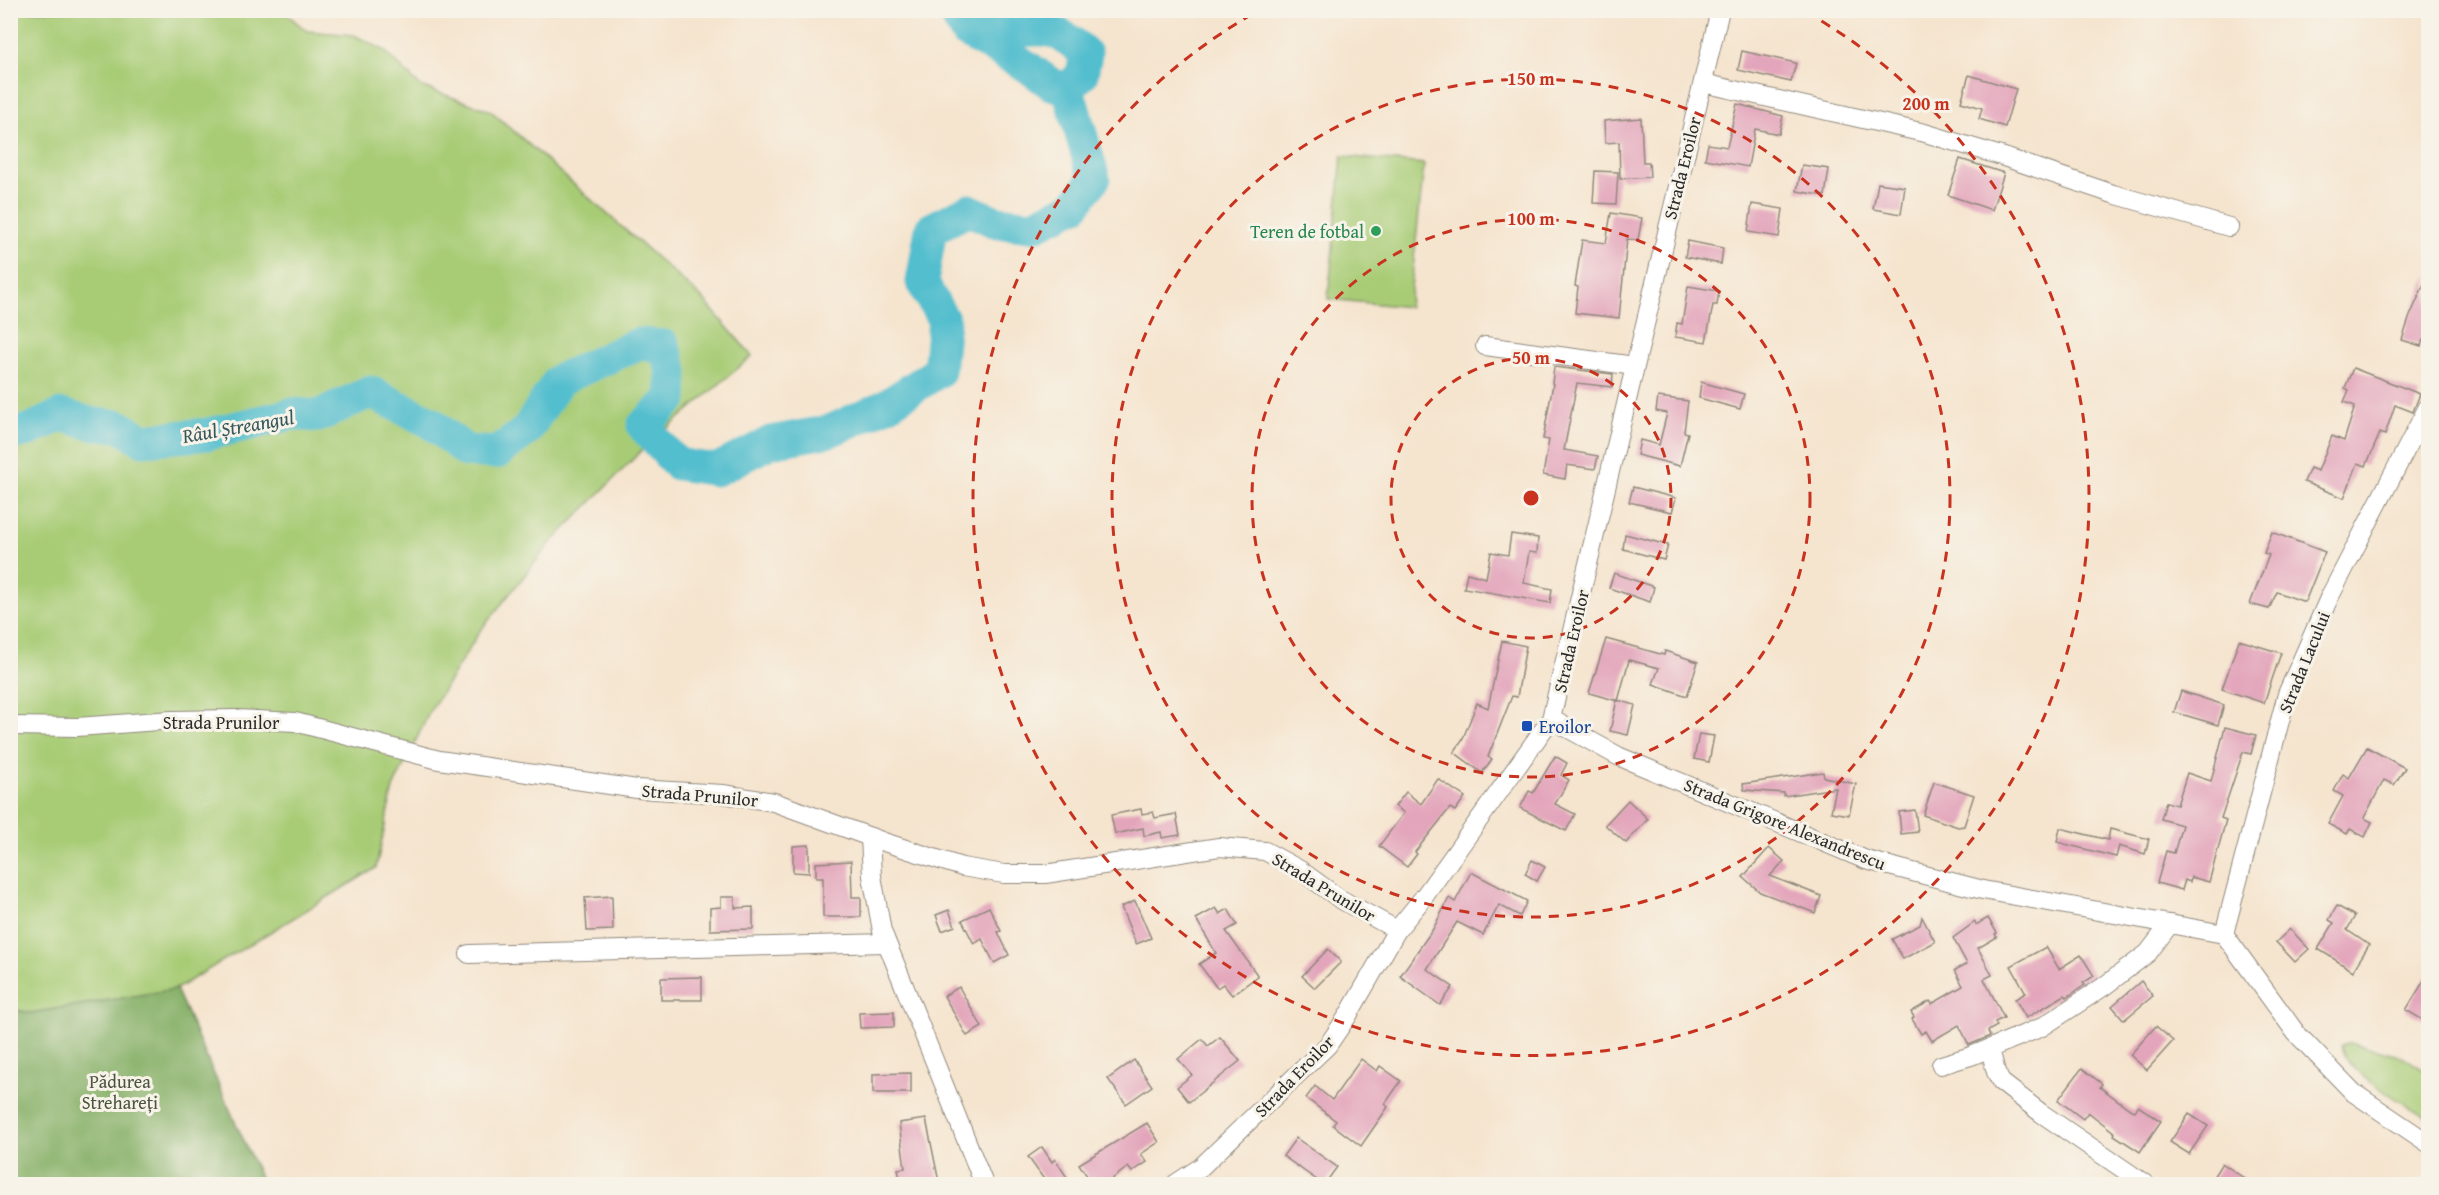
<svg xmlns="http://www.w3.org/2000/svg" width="2439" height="1195" font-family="'Gentium Book Plus',serif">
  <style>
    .green { fill: #a8cc76; stroke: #6a7c50; stroke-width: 1.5 }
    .forest { fill: #86b067; stroke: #586e49; stroke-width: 1.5 }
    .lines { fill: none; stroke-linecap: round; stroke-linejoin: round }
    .river { stroke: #53bece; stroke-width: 33 }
    .building { fill: #e3a5bb }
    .minor-casing { stroke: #90887c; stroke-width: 20 }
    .minor { stroke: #fff; stroke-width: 18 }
    .ring { fill: none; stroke: #c8321e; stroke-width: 3; stroke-dasharray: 10 8 }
    .leisure-dot { fill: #2e9e5b; stroke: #f7f3e8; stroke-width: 2 }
    .transit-dot { fill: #1a4fb4; stroke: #f7f3e8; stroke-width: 2 }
    .labels { text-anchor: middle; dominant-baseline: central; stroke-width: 6; stroke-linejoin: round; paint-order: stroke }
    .street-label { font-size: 18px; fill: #2b2b2b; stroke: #f7f3e8 }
    .leisure-label { font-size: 18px; fill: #27864d; stroke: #f7f3e8; text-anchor: end }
    .transit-label { font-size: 18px; fill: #164399; stroke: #f7f3e8; text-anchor: start }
    .park-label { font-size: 18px; fill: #4a533e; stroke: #f7f3e8 }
    .water-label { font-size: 20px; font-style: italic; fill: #37575c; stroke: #f7f3e8 }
    .centre { fill: #c8321e; stroke: #f7f3e8; stroke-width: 3 }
    .ring-label { font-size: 18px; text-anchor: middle; font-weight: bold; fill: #c8321e; stroke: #f7f3e8; stroke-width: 6; stroke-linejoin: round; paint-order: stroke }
  </style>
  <rect width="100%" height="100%" fill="#f7f3e8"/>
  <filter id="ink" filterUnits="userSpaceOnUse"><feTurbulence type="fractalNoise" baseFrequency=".0167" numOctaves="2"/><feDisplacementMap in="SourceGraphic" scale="12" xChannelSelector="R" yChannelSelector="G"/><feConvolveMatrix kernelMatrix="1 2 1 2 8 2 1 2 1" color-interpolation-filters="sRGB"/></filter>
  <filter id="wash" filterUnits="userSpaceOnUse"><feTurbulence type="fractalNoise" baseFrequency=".008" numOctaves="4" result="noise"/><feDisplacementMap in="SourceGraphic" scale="24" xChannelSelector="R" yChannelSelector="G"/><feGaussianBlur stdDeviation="1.35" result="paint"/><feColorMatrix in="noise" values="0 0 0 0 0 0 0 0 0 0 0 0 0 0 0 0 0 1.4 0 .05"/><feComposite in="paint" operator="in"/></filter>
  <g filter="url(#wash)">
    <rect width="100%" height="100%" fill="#f5e4ce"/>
    <!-- green -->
    <g class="green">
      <path d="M10,11H283L307,31L354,35L384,50L420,86L491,111L702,298L752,356L640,452L549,545L480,631L430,711L393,788L376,868L176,989L31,1013L10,1009Z"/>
      <path d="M1342,156L1424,164L1409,307L1328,299Z"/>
      <path d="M2349,1043L2403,1057L2428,1071V1118C2406,1104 2345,1073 2341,1046Z"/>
    </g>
    <!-- forest -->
    <path class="forest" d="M176,989L263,1184H11V1009L31,1013Z"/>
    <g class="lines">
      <!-- river -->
      <g class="river">
        <path d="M953,10L966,32L1028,67L1051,84L1068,89L1082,74L1086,54C1050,22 1045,30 1001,33L987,18L975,16L963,10"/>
        <path d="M10,434L29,430L61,415L93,424L119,426L143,440L208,434L292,414L318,416L370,392L430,422L466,451L497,453L527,430L559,380L638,344L664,346L672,372L671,399L643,426L677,464L716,470L771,442L830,431L889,404L939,371L944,321L922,282L931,229L969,210L996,222L1033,226L1074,206L1094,179L1068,89"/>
      </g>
    </g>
    <g id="blocks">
      <!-- building -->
      <g class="building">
        <path d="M1742,51L1796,63L1791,82L1738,70Z"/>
        <path d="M1969,75L2016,89L2005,127L1979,119L1982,108L1961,102Z"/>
        <path d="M1737,104L1783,116L1779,134L1755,129L1748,167L1705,159L1708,144L1727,147Z"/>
        <path d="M1641,118L1643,162H1649L1650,177L1620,179L1619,142L1605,143L1604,121Z"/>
        <path d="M1960,159L2004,173L1992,210L1948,195Z"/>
        <path d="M1802,165L1829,169L1825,196L1797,191Z"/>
        <path d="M1595,171L1618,172L1616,204L1593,203Z"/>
        <path d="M1878,183L1905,187L1901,214L1873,209Z"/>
        <path d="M1752,204L1783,209L1779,237L1748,232Z"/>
        <path d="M1611,213L1642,218L1638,240L1627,239L1619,318L1575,313L1578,287L1575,286L1582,240L1606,243Z"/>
        <path d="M1688,241L1723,248L1721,264L1685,257Z"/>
        <path d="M2428,275V342L2423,340L2421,346L2402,340L2410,316Z"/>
        <path d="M1688,286L1719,291L1717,305H1713L1706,342L1675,337L1677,323L1682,324Z"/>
        <path d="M1554,367L1613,374L1612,387L1577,383L1564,450L1598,456L1595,469L1567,465L1565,479L1543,475L1549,440L1543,439L1553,384L1552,383Z"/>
        <path d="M2353,368L2420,394L2413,412L2395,405L2385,435L2380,433L2366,466L2358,463L2344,498L2304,482L2310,468L2318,471L2332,436L2344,441L2355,406L2344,402L2349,390L2345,388Z"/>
        <path d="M1701,382L1744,394L1740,409L1699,398Z"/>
        <path d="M1658,397L1688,401L1684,432L1688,433L1680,466L1637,455L1640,440L1659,445L1667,413L1656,411Z"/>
        <path d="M1633,487L1676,498L1672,512L1629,502Z"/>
        <path d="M2272,532L2325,552L2305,602L2277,592L2269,609L2250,604L2269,555L2264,553Z"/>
        <path d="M1511,534L1538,538L1537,553L1529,552L1524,583L1552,589L1550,603L1464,588L1467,573L1486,578L1491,552L1508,555Z"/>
        <path d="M1625,534L1668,545L1664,560L1623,549Z"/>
        <path d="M1614,573L1654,587L1650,602L1609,588Z"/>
        <path d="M1606,639L1664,655L1665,651L1698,662L1687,696L1653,684L1659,668L1629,660L1618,701L1589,693Z"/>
        <path d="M2239,640L2281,653L2264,703L2222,689Z"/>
        <path d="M1502,641L1526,646L1517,697L1512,696L1488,757L1492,759L1482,773L1454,752L1462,741L1477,703L1488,708Z"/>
        <path d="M2181,691L2224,705L2218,725L2174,712Z"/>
        <path d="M1617,700L1635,705L1628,735L1610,731Z"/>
        <path d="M2225,727L2256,735L2251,754L2243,752L2221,818L2226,820L2209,882L2191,877L2190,882L2185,880L2182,890L2157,883L2166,851L2174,853L2182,825L2161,819L2166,802L2177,805L2187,773L2211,781Z"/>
        <path d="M1699,734L1714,736L1709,762L1694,759Z"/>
        <path d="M2367,747L2405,768L2394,785L2384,780L2364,818L2372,822L2365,837L2350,829L2347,834L2328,824L2343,796L2334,791L2343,774L2349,778Z"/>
        <path d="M1555,756L1567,763L1561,775L1569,780L1555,804L1575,814L1566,831L1520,808L1529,791L1533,793Z"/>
        <path d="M1823,772L1824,777L1856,784L1849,815L1831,812L1836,788L1784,796V793L1744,790L1743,784Z"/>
        <path d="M1438,779L1465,797L1455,811L1450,808L1415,852L1417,854L1407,867L1379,846L1404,813L1395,806L1406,792L1421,804Z"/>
        <path d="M1934,782L1974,795L1964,826L1958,827L1923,815Z"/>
        <path d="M1628,800L1648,819L1626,843L1605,825Z"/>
        <path d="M1141,809L1142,814L1153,812L1155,818L1176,814L1180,835L1162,838L1161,832L1144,836L1143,828L1115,834L1111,815Z"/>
        <path d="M1915,810L1918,832L1901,834L1899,812Z"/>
        <path d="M2060,828L2108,840L2110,829L2149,839L2145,854L2119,846L2116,857L2057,842Z"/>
        <path d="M809,845V873L793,872V846Z"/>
        <path d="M1769,848L1784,861L1770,876L1821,896L1815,913L1760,892L1743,877Z"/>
        <path d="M1532,860L1545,867L1537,881L1525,874Z"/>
        <path d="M851,861L852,897H861V917H823V878H816V863Z"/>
        <path d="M1471,872L1527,901L1520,916L1499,905L1483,935L1457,922L1427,969L1453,987L1440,1005L1400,976L1433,929L1449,898L1455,902Z"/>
        <path d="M612,896L613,930L587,931L585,898Z"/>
        <path d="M721,897H735V908L753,907V929L710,930V908L721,907Z"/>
        <path d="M1135,901L1151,938L1136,944L1121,907Z"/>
        <path d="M2337,906L2355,916L2347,930L2369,945L2353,971L2318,949L2334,923L2329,920Z"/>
        <path d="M989,907L1001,931L998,932L1009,955L994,963L982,939L974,944L962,920Z"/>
        <path d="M1216,908L1220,914L1228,909L1237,925L1226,931L1258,976L1232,995L1223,984L1217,988L1199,964L1216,953L1196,919Z"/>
        <path d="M949,910L955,926L942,931L936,915Z"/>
        <path d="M1922,917L1935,942L1903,959L1892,939L1920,925Z"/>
        <path d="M1988,918L1997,933L1995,934L1997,937L1978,948L1992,975L1984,979L2004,1018L1995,1022L1997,1026L1988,1031L1990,1036L1969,1045L1959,1025L1932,1041L1926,1031L1921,1034L1912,1019L1914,1017L1911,1012L1930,1001L1932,1004L1963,986L1955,970L1967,964L1953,938L1975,922L1976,925Z"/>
        <path d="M2290,929L2309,949L2295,962L2276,942Z"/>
        <path d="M2046,947L2059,969L2081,955L2094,976L2083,983L2085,985L2067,997L2065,995L2026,1018L2015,999L2026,993L2011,966Z"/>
        <path d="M1328,949L1341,962L1315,988L1302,976Z"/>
        <path d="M2428,974V1023L2406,1010Z"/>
        <path d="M702,977V1000H661V978Z"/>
        <path d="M2141,981L2153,996L2124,1020L2112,1006Z"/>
        <path d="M959,987L982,1027L967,1036L944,996Z"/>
        <path d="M894,1012V1027L860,1028L859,1013Z"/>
        <path d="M2156,1026L2173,1041L2147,1070L2130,1055Z"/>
        <path d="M1220,1037L1240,1061L1189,1102L1177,1087L1192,1075L1178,1059L1202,1039L1208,1046Z"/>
        <path d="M1361,1059L1377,1071L1380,1066L1401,1081L1385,1104L1388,1107L1361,1146L1333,1125L1336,1121L1306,1098L1315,1086L1332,1100Z"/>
        <path d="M1134,1060L1152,1086L1126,1104L1108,1079Z"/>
        <path d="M2082,1068L2102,1084L2100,1087L2131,1110L2135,1111L2138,1106L2161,1121L2140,1152L2114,1135L2115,1133L2088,1112L2083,1119L2058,1100Z"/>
        <path d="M911,1073V1093H873V1074Z"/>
        <path d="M2189,1114L2208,1126L2189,1154L2170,1142Z"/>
        <path d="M926,1119L939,1182L901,1185L898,1169L905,1168L899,1123Z"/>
        <path d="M1147,1123L1159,1142L1141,1154L1147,1162L1132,1172L1128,1167L1104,1185H1093L1079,1164Z"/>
        <path d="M1296,1138L1337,1167L1324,1185L1283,1156Z"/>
        <path d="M1042,1147L1052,1162L1055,1159L1072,1185H1048L1028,1157Z"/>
        <path d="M2222,1163L2254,1185H2208Z"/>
      </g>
    </g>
  </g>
  <g filter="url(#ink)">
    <use href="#blocks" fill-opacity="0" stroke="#90887c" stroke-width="1.5"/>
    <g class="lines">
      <defs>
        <g id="minor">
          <path d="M1703,83L1925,133L2001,156L2113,194L2229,227"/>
          <path d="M1485,346L1635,366"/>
          <path d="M1551,719L1618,756L1866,860L1983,890L2224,934L2296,1033L2354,1093L2428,1143"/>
          <path d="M10,726L77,727L172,720L237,719L295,722L439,760L637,789L723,794L774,802L884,842L962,867L1004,874H1045L1219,847L1265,851L1300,870L1340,899L1397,930"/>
          <path d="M870,837L872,876L882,931L984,1184"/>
          <path d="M2224,934L2287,694L2329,598L2428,407"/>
          <path d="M469,954L886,943"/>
          <path d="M1990,1049L1996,1072L2001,1082L2041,1113L2145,1184"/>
          <path d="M1941,1065L1971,1056L2042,1027L2103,987L2148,953L2170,924"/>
          <path d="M1175,1184L1201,1167L1328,1045L1347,1017L1397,930L1423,898L1551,719L1720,10"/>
        </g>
      </defs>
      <!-- minor casing -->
      <use href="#minor" class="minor-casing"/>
      <!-- minor -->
      <use href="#minor" class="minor"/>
    </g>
  </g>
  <!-- distance rings -->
  <g class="ring">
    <circle cx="1531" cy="498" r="140"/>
    <circle cx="1531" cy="498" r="279"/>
    <circle cx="1531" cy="498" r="419"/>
    <path d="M1806 12A558 558 0 1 1 1256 12"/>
  </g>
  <!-- markers -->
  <circle class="leisure-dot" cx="1376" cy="231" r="6"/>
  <rect class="transit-dot" x="1521" y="720" width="12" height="12" rx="3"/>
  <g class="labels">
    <!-- street labels -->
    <g class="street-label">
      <text transform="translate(1682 168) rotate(-76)">Strada Eroilor</text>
      <text transform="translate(1571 641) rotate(-77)">Strada Eroilor</text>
      <text transform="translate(2304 662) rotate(-68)">Strada Lacului</text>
      <text x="221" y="722">Strada Prunilor</text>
      <text transform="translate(700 795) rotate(5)">Strada Prunilor</text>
      <text transform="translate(1785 824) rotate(22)">Strada Grigore Alexandrescu</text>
      <text transform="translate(1324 887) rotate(31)">Strada Prunilor</text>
      <text transform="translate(1294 1076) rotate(-46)">Strada Eroilor</text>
    </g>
    <!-- leisure labels -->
    <g class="leisure-label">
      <text x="1364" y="231">Teren de fotbal</text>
    </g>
    <!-- transit labels -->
    <g class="transit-label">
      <text x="1539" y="726">Eroilor</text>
    </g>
    <!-- park labels -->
    <g class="park-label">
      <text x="120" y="1081">Pădurea<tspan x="120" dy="21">Strehareți</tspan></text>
    </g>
    <!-- water labels -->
    <g class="water-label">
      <text transform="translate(238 426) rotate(-10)">Râul Ștreangul</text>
    </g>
  </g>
  <circle cx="1531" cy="498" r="9" class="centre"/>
  <g class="ring-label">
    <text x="1531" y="85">150 m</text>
    <text x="1926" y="110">200 m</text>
    <text x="1531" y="225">100 m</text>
    <text x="1531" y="364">50 m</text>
  </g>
  <!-- margin -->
  <rect width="2439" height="1195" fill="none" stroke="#f7f3e8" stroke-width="36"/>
</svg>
